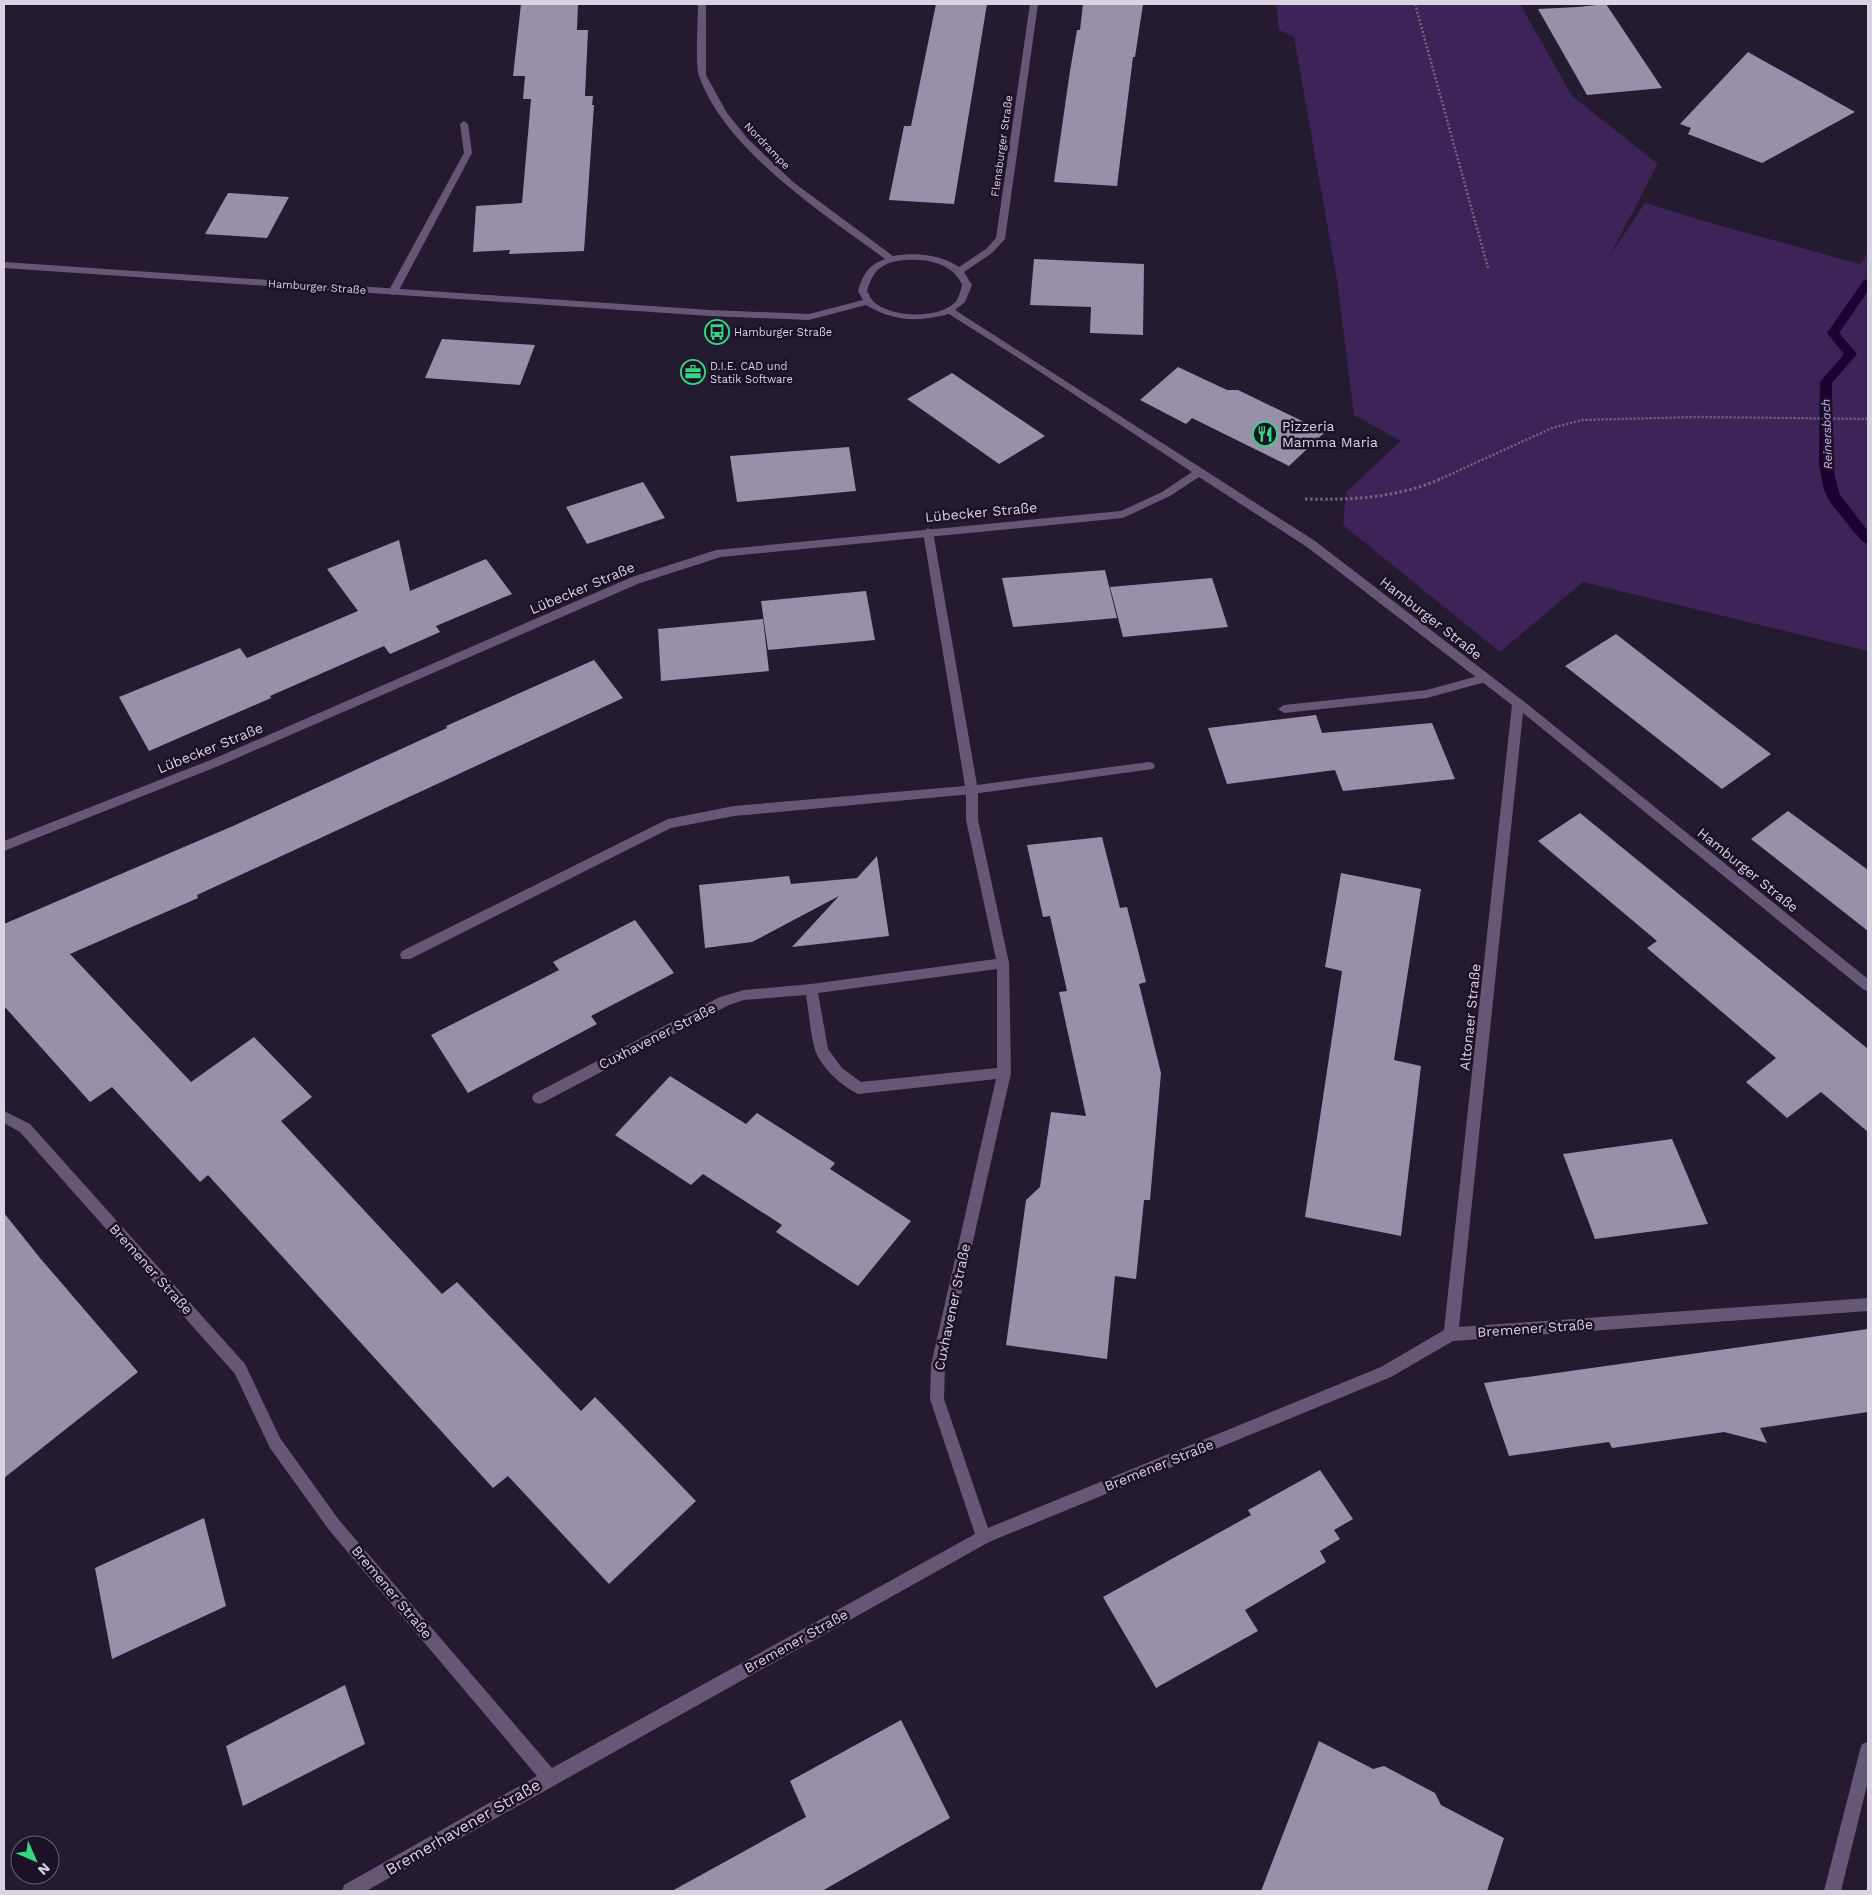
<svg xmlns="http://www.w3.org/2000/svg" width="1872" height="1895" font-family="'Work Sans',sans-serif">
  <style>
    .green { fill: #3d2357 }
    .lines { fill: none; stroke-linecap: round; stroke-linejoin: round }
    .stream { fill: #1b0230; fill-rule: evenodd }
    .building { fill: #9a8faa }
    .path-far1 { stroke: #6f687a; stroke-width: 2.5; stroke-dasharray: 2 2; stroke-linecap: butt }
    .path { stroke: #6f687a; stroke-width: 3; stroke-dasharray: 2.5 2.5; stroke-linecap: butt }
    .lane { fill: #655876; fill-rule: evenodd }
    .street { fill: #655876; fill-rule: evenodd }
    .labels { text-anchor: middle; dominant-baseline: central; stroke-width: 5; stroke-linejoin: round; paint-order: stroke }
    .far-street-label { font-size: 11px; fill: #d9d3e1; stroke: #1b1226 }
    .far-poi-label { font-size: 11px; fill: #d9d3e1; stroke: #1b1226; text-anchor: start }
    .far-water-label { font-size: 12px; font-style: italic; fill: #cfadf9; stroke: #1b1226 }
    .poi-label { font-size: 14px; fill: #d9d3e1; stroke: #1b1226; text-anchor: start }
    .street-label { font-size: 14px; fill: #d9d3e1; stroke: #1b1226 }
    .near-street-label { font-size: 16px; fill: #d9d3e1; stroke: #1b1226 }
  </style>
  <rect width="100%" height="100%" fill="#241b30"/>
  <!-- green -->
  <path class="green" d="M1276,4H1520L1572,96L1658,164L1609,257L1645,203L1714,224L1860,264L1868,253V651L1583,582L1500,652L1343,525L1346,492L1401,441L1354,415L1337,280L1294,37L1279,30Z"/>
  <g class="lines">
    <!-- stream -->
    <path class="stream" d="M1868,279V291L1839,333L1857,354L1832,383V450L1835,477L1840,495L1868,531V544L1863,542L1854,532L1830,502L1824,490L1819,464L1820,382L1844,354L1827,333L1864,280Z"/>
  </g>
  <!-- building -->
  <g class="building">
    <path d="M521,4H578L577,30H588L585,96H593L592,105H594L584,251L509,254L510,250L473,252L476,206L522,203L531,99H523L525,76H513Z"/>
    <path d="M936,4H987L954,204L889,200L904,126H911Z"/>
    <path d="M1083,4H1143L1135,57H1133L1117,186L1054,182L1070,71L1077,30H1080Z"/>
    <path d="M1606,4L1662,88L1587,95L1538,9L1578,7Z"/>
    <path d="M1748,52L1855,112L1762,163L1688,134L1691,128L1680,124Z"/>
    <path d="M228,193L289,197L267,238L205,234Z"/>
    <path d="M1034,259L1144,264L1143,335L1090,333L1091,307L1030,305Z"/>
    <path d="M442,339L535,345L520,385L425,378Z"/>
    <path d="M1178,367L1227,390H1238L1325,432L1289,466L1192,418L1186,424L1140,400Z"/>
    <path d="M952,373L1045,436L999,464L907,399Z"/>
    <path d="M849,447L856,491L737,502L730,456Z"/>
    <path d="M643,482L665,518L587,544L566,507Z"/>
    <path d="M399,540L410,591L486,559L512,594L436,626L440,632L390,654L384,646L270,696L271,698L149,751L119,697L240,648L247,658L358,611L327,569Z"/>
    <path d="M1105,570L1117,618L1013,627L1002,578Z"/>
    <path d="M1212,578L1228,627L1123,637L1110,587Z"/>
    <path d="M866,591L875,640L768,650L761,601Z"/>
    <path d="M763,619L769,671L661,681L658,629Z"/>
    <path d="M1616,634L1724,718L1771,754L1722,789L1565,666Z"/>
    <path d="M594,660L623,698L197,895L198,898L70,954L191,1082L254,1037L312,1097L281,1121L442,1294L457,1282L581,1411L595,1397L696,1501L609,1584L508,1476L493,1488L208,1175L200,1182L112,1087L90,1102L4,1006V924L233,826L447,728L446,726Z"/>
    <path d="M1316,715L1322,733L1432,723L1455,779L1343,791L1335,770L1227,784L1208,728Z"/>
    <path d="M1788,811L1868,870V931L1751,839Z"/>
    <path d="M1580,813L1868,1049V1132L1821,1092L1787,1118L1746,1082L1776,1058L1647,948L1657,941L1538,841Z"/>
    <path d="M1102,837L1120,908L1127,907L1146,982L1139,984L1161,1073L1150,1200H1144L1136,1279L1115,1276L1107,1359L1006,1345L1026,1200L1040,1187L1051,1112L1086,1116L1059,992L1067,991L1050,916L1043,917L1027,845Z"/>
    <path d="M877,856L889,936L792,947L839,896L752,942L705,948L699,885L789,876L791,884L857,878Z"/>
    <path d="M1341,873L1421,889L1394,1060L1421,1066L1401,1236L1305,1217L1342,971L1325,967Z"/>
    <path d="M635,920L674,973L591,1016L597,1024L468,1093L431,1035L559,970L553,962Z"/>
    <path d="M670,1076L746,1124L757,1113L835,1163L830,1169L911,1221L858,1286L776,1232L782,1225L703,1174L691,1185L615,1135Z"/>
    <path d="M1672,1139L1708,1224L1595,1239L1563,1154Z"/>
    <path d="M4,1213L40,1258L138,1372L4,1478Z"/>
    <path d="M1868,1329V1412L1760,1428L1767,1443L1724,1432L1612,1448L1609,1442L1509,1456L1484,1383Z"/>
    <path d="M1320,1470L1353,1519L1334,1530L1340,1539L1320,1551L1326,1562L1245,1610L1258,1631L1156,1688L1103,1597L1251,1515L1248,1510Z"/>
    <path d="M204,1518L226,1606L112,1659L95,1568Z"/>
    <path d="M345,1685L365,1744L243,1806L226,1746Z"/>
    <path d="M901,1720L950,1818L822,1891H672L806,1817L790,1781Z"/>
    <path d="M1319,1741L1373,1769L1384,1766L1435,1793L1441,1805L1504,1838L1487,1891H1261Z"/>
  </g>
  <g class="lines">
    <!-- path-far1 -->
    <g class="path-far1">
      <path d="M1415,4L1488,268"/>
      <path d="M1438,480L1552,428L1582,420L1698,417L1868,419"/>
    </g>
    <!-- path -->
    <path class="path" d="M1305,499C1353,500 1396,498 1441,479"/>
    <!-- lane -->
    <g class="lane">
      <path d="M464,121L468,124L472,153L398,292L393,295L390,294L388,292L464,153L460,124Z"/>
      <path d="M928,528L933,532L977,785L1149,762L1153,763L1155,766L1153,769L972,794L734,816L671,828L410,959H402L400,955L402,951L668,819L734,806L965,786L923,532Z"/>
      <path d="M1485,674L1489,675L1491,678L1489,681L1427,698L1284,713L1278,709L1284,705L1427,690Z"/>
    </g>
    <!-- street -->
    <g class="street">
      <path d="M698,4H706V75L727,113L748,139L793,182L893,256C914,252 941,254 959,267L986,249L996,238L1030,4H1038L1005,239L992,253L964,272L972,285L965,302L955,310L1315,541L1522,700L1868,979V991L1864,990L1523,713L1459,1327L1868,1298V1311L1453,1341L1391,1377L989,1542L366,1891H342L344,1885L537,1776L329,1530L270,1448L235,1374L20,1132L4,1123V1111L30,1124L245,1364L280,1438L339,1520L552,1768L975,1534L930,1399L931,1365L996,1079L859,1094C843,1088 820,1066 815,1050C810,1032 809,1013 806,995L744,1000L729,1005L544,1102L539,1104L534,1102L532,1098L534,1094L720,997L744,990L811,984L996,959L966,820V790L968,787L972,786L978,790V820L1009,963L1011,1073L945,1365L944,1399L988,1528L1381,1367L1444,1330L1512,705L1307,547L1199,477L1170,496L1123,518L721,557L640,583L221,765L4,851V841L213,759L632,577L716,550L1121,511L1162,492L1192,472L1031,366L949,314C918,322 895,322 866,305L809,320L710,316L4,268V262L710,310L809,314L863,300L858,291C863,275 868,265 885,259C823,213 726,151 699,76C695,66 698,18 698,4ZM905,260C927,259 953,263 962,285C961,289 959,296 957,300C942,320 889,318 873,301C871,299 869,294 867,291C873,270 882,262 905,260ZM997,969V1068L861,1082L842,1068L828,1049L818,993Z"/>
      <path d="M1868,1742V1781L1841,1891H1824L1860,1750L1862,1744Z"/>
    </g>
  </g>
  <!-- icons -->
  <defs>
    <symbol id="bus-ring" viewBox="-11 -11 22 22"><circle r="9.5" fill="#1b1226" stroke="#35d881" stroke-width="1.5"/><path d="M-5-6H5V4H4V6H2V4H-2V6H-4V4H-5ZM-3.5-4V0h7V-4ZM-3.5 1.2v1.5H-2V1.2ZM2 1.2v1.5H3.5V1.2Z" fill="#35d881"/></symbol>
    <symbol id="office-ring" viewBox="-11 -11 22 22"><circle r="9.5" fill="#1b1226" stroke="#35d881" stroke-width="1.5"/><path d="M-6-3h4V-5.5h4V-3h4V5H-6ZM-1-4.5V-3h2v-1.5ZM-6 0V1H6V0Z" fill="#35d881"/></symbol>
    <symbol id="restaurant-ring" viewBox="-11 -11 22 22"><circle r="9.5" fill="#1b1226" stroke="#35d881" stroke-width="1.5"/><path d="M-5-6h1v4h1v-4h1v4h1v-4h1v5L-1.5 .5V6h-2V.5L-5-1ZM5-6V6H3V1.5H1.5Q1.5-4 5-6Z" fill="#35d881"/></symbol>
  </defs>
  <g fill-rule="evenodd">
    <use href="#bus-ring" x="703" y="318" width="28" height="28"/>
    <use href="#office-ring" x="679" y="358" width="28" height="28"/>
    <use href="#restaurant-ring" x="1251" y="420" width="28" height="28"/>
  </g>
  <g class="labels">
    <!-- far-street labels -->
    <g class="far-street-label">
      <text transform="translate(767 146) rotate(46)">Nordrampe</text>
      <text transform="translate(1002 146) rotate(-82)">Flensburger Straße</text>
      <text transform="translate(317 287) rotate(4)">Hamburger Straße</text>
    </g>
    <!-- far-poi labels -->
    <g class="far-poi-label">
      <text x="734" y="332">Hamburger Straße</text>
      <text x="710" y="366">D.I.E. CAD und<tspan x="710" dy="13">Statik Software</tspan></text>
    </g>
    <!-- far-water labels -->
    <g class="far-water-label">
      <text transform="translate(1827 434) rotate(-92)">Reinersbach</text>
    </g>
    <!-- poi labels -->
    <g class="poi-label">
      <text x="1282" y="426">Pizzeria<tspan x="1282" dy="16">Mamma Maria</tspan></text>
    </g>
    <!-- street labels -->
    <g class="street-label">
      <text transform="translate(981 512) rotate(-5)">Lübecker Straße</text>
      <text transform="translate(582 588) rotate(-23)">Lübecker Straße</text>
      <text transform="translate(1431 618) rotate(38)">Hamburger Straße</text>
      <text transform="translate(210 748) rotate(-22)">Lübecker Straße</text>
      <text transform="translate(1748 870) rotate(39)">Hamburger Straße</text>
      <text transform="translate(1470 1017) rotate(-84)">Altonaer Straße</text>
      <text transform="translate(657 1036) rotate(-27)">Cuxhavener Straße</text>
      <text transform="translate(151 1269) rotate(48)">Bremener Straße</text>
      <text transform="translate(952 1307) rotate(-78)">Cuxhavener Straße</text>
      <text transform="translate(1535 1328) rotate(-4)">Bremener Straße</text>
      <text transform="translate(1159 1465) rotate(-22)">Bremener Straße</text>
      <text transform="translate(392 1592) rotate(50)">Bremener Straße</text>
      <text transform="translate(796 1641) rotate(-29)">Bremener Straße</text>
    </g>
    <!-- near-street labels -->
    <g class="near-street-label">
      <text transform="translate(463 1827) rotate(-30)">Bremerhavener Straße</text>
    </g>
  </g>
  <!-- border -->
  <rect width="1872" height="1895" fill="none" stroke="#d9d3e1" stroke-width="10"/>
  <!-- north arrow -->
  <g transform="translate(35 1860) rotate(135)"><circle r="24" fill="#1b1226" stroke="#675f71"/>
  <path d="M0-4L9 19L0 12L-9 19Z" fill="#35d881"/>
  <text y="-8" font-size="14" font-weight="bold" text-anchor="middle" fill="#d9d3e1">N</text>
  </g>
</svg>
